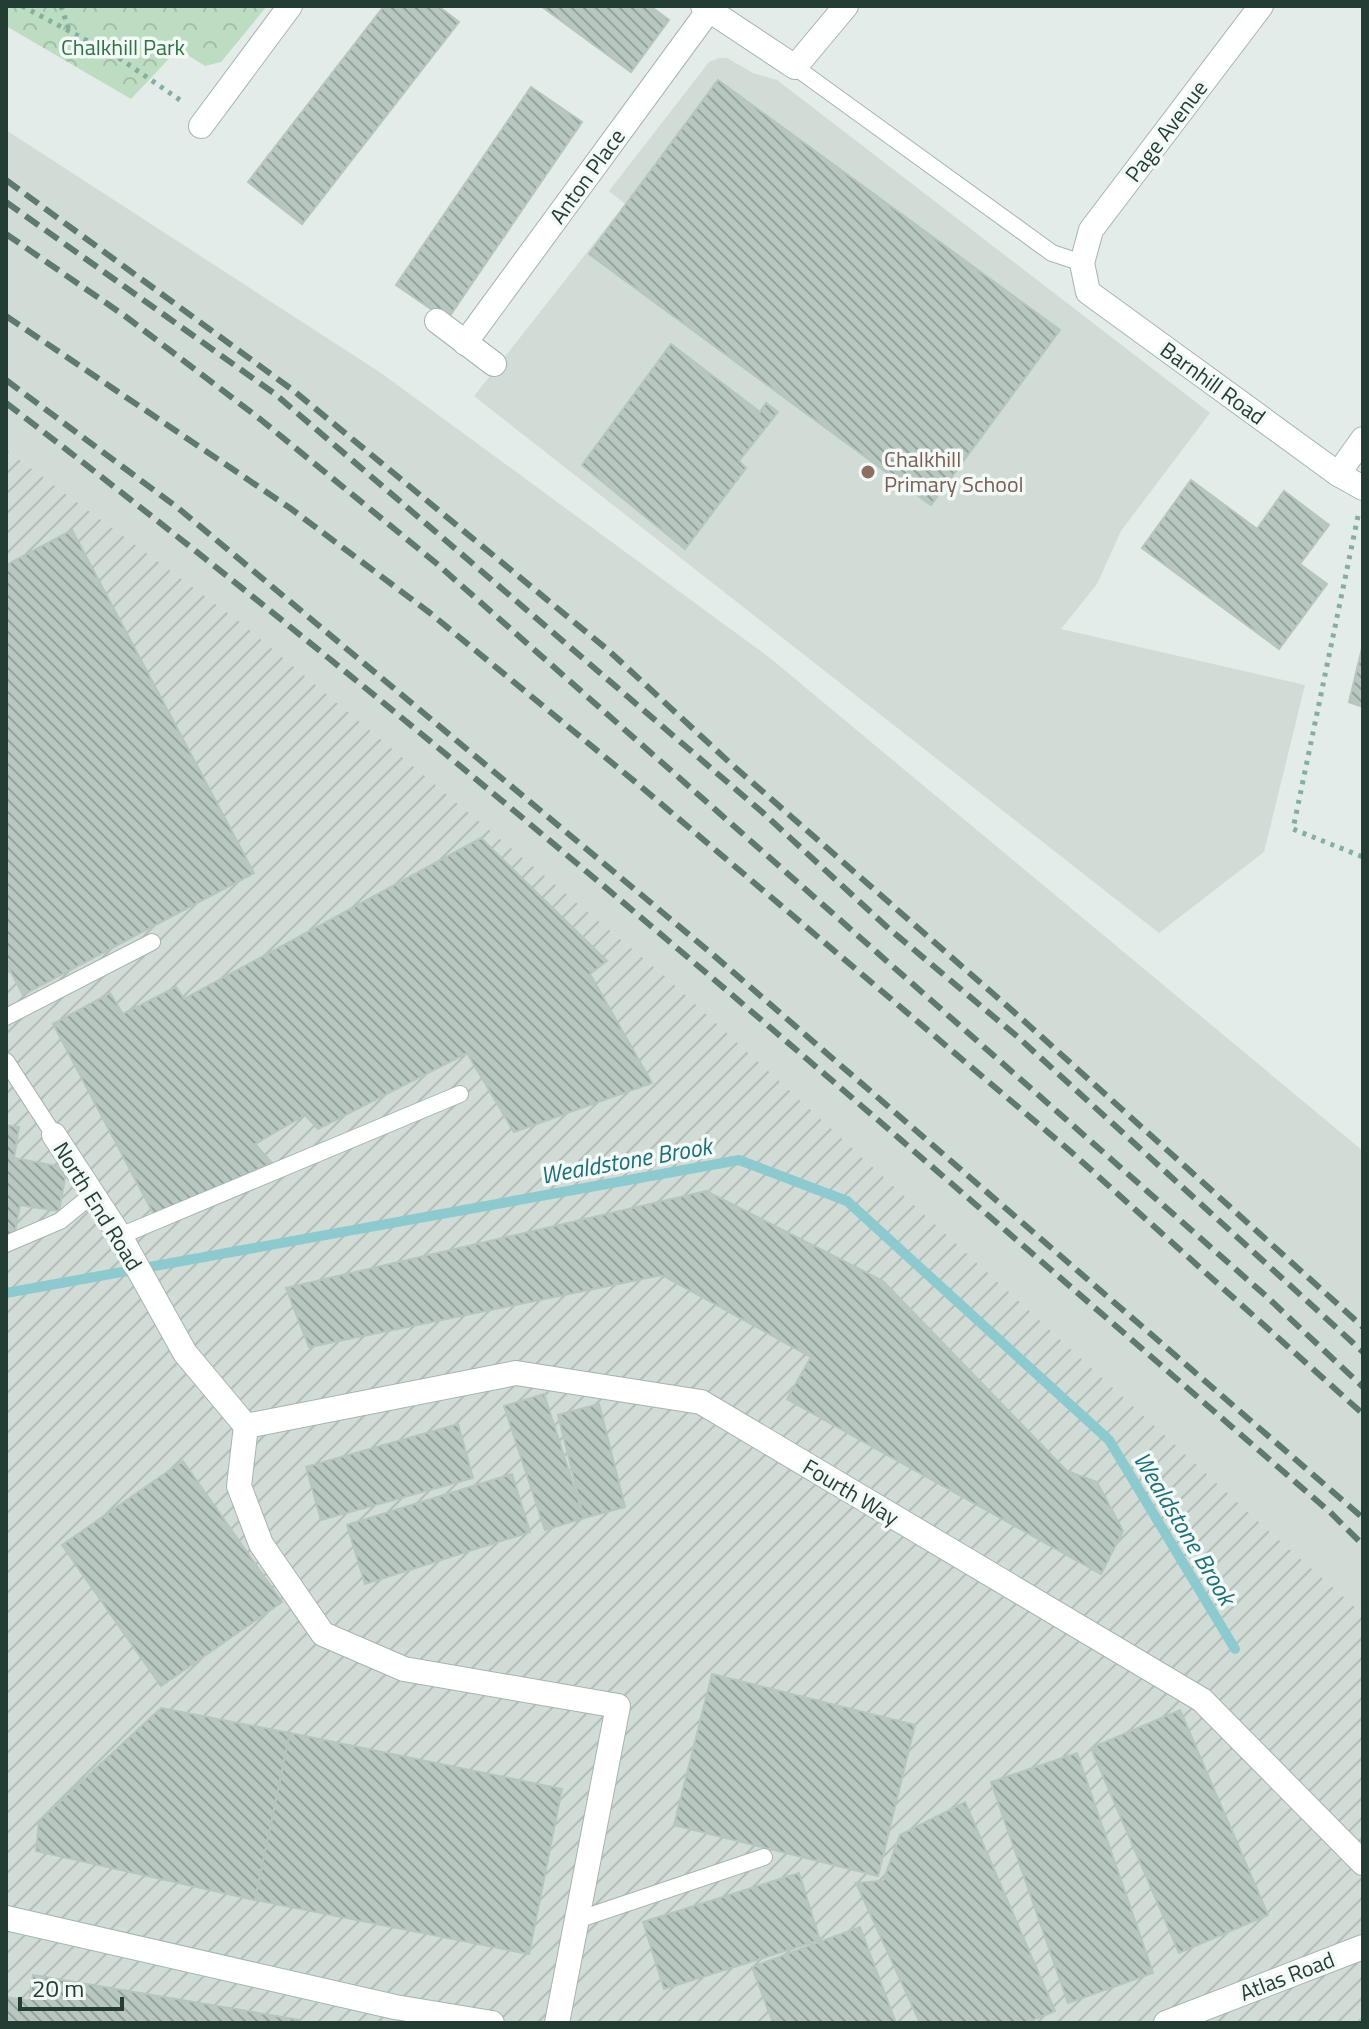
<svg xmlns="http://www.w3.org/2000/svg" width="1369" height="2029" font-family="'Titillium Web',sans-serif">
  <style>
    .built { fill: #d1dcd6 }
    .industrial { fill: url(#industrial-furrows) }
    .park { fill: url(#park-crowns) }
    .lines { fill: none; stroke-linecap: round; stroke-linejoin: round }
    .stream { stroke: #8dcacf; stroke-width: 10 }
    .building { fill: url(#building-back-hatch); stroke: #b6c6be; stroke-width: 2 }
    .service-casing { stroke: #a6b4ae; stroke-width: 18 }
    .minor-casing { stroke: #a6b4ae; stroke-width: 26 }
    .secondary-casing { stroke: #a2b8af; stroke-width: 26 }
    .path { stroke: #84af9f; stroke-width: 5; stroke-dasharray: 4 6; stroke-linecap: butt }
    .service { stroke: #fff; stroke-width: 16 }
    .minor { stroke: #fff; stroke-width: 24 }
    .secondary { stroke: #fff; stroke-width: 24 }
    .rail { stroke: #5e796f; stroke-width: 6; stroke-dasharray: 16 8; stroke-linecap: butt }
    .education-dot { fill: #8d6e63; stroke: #f3f9f6; stroke-width: 3 }
    .labels { text-anchor: middle; dominant-baseline: central; stroke-width: 7; stroke-linejoin: round; paint-order: stroke }
    .park-label { font-size: 22px; fill: #2f7344; stroke: #f3f9f6 }
    .street-label { font-size: 22px; fill: #233d34; stroke: #f3f9f6 }
    .education-label { font-size: 22px; fill: #785e54; stroke: #f3f9f6; text-anchor: start }
    .water-label { font-size: 24px; font-style: italic; fill: #1f6f77; stroke: #f3f9f6 }
  </style>
  <defs>
    <pattern id="industrial-furrows" width="10" height="10" patternUnits="userSpaceOnUse" patternTransform="scale(2)"><rect width="10" height="10" fill="#d1dcd6"/><path d="M-1 1l2-2M0 10L10 0M9 11l2-2" fill="none" stroke="#b3beb8"/></pattern>
    <pattern id="park-crowns" width="20" height="18" patternUnits="userSpaceOnUse" patternTransform="scale(2)"><rect width="20" height="18" fill="#bdddc3"/><path d="M2 6a3 3 0 1 1 6 0M12 15a3 3 0 1 1 6 0" fill="none" stroke="#a2bfa8"/></pattern>
    <pattern id="building-back-hatch" width="6" height="6" patternUnits="userSpaceOnUse" patternTransform="scale(2)"><rect width="6" height="6" fill="#b8c7c0"/><path d="M-1 5l2 2M0 0l6 6M5-1l2 2" fill="none" stroke="#95a39d"/></pattern>
  </defs>
  <rect width="100%" height="100%" fill="#e3ece8"/>
  <!-- built -->
  <g class="built">
    <path d="M719,58H727L753,73L777,80L1210,413L1121,531L1097,584L1061,629L1305,685L1264,852L1159,933L474,396L625,204L609,191L709,62Z"/>
    <path d="M6,130L381,373L770,658L1363,1151V1614L1272,1534L668,979L240,622L6,450Z"/>
  </g>
  <!-- industrial -->
  <path class="industrial" d="M6,450L240,622L668,979L1272,1534L1363,1614V2023H6Z"/>
  <!-- park -->
  <path class="park" d="M6,6H267L221,62L205,66L178,49L131,99L6,26Z"/>
  <g class="lines">
    <!-- stream -->
    <path class="stream" d="M6,1293L739,1160L847,1201L1109,1440L1235,1649"/>
  </g>
  <!-- building -->
  <g class="building">
    <path d="M384,6H438L459,22L302,224L248,182Z"/>
    <path d="M541,6H650L669,20L631,72Z"/>
    <path d="M718,80L1060,330L931,505L589,254Z"/>
    <path d="M531,87L582,122L447,320L396,285Z"/>
    <path d="M671,344L760,412L766,403L778,412L739,461L746,468L685,549L582,465Z"/>
    <path d="M1191,480L1257,529L1284,491L1329,525L1300,564L1327,584L1279,649L1142,548Z"/>
    <path d="M72,530L254,873L23,995L6,963V565Z"/>
    <path d="M1363,644V707L1349,702Z"/>
    <path d="M481,838L607,961L590,974L652,1083L514,1132L467,1053L318,1129L305,1115L255,1144L272,1163L154,1215L53,1024L110,993L123,1014L176,987L184,999Z"/>
    <path d="M6,1125L19,1127L14,1158L67,1168L59,1211L20,1205L14,1238L6,1237Z"/>
    <path d="M706,1191L883,1281L1067,1471L1097,1482L1123,1531L1101,1574L787,1399L811,1357L662,1275L309,1347L286,1288Z"/>
    <path d="M544,1394L584,1518L545,1530L504,1406Z"/>
    <path d="M599,1404L625,1507L584,1518L558,1415Z"/>
    <path d="M458,1424L473,1478L321,1520L306,1467Z"/>
    <path d="M183,1461L282,1602L161,1686L62,1545Z"/>
    <path d="M512,1474L530,1532L365,1584L347,1525Z"/>
    <path d="M712,1674L915,1725L878,1876L674,1825Z"/>
    <path d="M161,1708L290,1733L255,1900L36,1851L39,1821Z"/>
    <path d="M1180,1710L1268,1915L1179,1953L1091,1748Z"/>
    <path d="M290,1733L562,1789L529,1954L255,1900Z"/>
    <path d="M1077,1753L1153,1973L1068,2003L991,1782Z"/>
    <path d="M965,1802L1055,2011L1026,2023H920L856,1883L883,1881L900,1835Z"/>
    <path d="M799,1873L820,1940L664,1989L643,1922Z"/>
    <path d="M860,1927L896,2023H773L752,1967Z"/>
    <path d="M33,1975L300,2020L299,2023H6V1997L29,2001Z"/>
  </g>
  <g class="lines">
    <defs>
      <g id="service">
        <path d="M795,67L1052,253L1082,263"/>
        <path d="M6,1017L152,942"/>
        <path d="M6,1061L54,1135"/>
        <path d="M120,1236L460,1094"/>
        <path d="M6,1244L60,1221L93,1194"/>
        <path d="M577,1920L764,1857"/>
      </g>
      <g id="minor">
        <path d="M703,6L795,67L846,6"/>
        <path d="M1261,6L1091,230L1082,263L1088,292L1338,474L1363,488"/>
        <path d="M201,126L290,6"/>
        <path d="M437,321L494,364"/>
        <path d="M465,343L709,10"/>
        <path d="M1338,474L1363,439"/>
        <path d="M54,1135L120,1236L185,1353L246,1426L239,1486L261,1544L323,1634L404,1669L618,1706L557,2023"/>
        <path d="M246,1426L516,1373L701,1402L1202,1700L1363,1863"/>
        <path d="M1166,2023L1363,1947"/>
      </g>
      <path id="secondary" d="M6,1918L395,2007L492,2023"/>
    </defs>
    <!-- service casing -->
    <use href="#service" class="service-casing"/>
    <!-- minor casing -->
    <use href="#minor" class="minor-casing"/>
    <!-- secondary casing -->
    <use href="#secondary" class="secondary-casing"/>
    <!-- path -->
    <g class="path">
      <path d="M22,6L116,56L183,102"/>
      <path d="M61,6L69,30"/>
      <path d="M1358,516L1293,829L1363,857"/>
    </g>
    <!-- service -->
    <use href="#service" class="service"/>
    <!-- minor -->
    <use href="#minor" class="minor"/>
    <!-- secondary -->
    <use href="#secondary" class="secondary"/>
    <!-- rail -->
    <g class="rail">
      <path d="M6,180L294,391L608,650L729,762L1023,1020L1363,1327"/>
      <path d="M6,202L275,394L761,811L887,927L1019,1038L1363,1352"/>
      <path d="M6,234L125,316L260,419L436,563L1266,1296L1363,1387"/>
      <path d="M6,316L290,508L430,613L639,785L1070,1151L1363,1414"/>
      <path d="M6,380L178,508L711,953L1363,1518"/>
      <path d="M6,403C463,753 895,1135 1330,1512L1363,1545"/>
    </g>
  </g>
  <!-- markers -->
  <circle class="education-dot" cx="868" cy="472" r="8"/>
  <g class="labels">
    <!-- park labels -->
    <g class="park-label">
      <text x="123" y="47">Chalkhill Park</text>
    </g>
    <!-- street labels -->
    <g class="street-label">
      <text transform="translate(1166 131) rotate(-53)">Page Avenue</text>
      <text transform="translate(587 176) rotate(-54)">Anton Place</text>
      <text transform="translate(1213 383) rotate(36)">Barnhill Road</text>
      <text transform="translate(98 1206) rotate(58)">North End Road</text>
      <text transform="translate(851 1492) rotate(31)">Fourth Way</text>
      <text transform="translate(1287 1976) rotate(-21)">Atlas Road</text>
    </g>
    <!-- education labels -->
    <g class="education-label">
      <text x="884" y="459">Chalkhill<tspan x="884" dy="25">Primary School</tspan></text>
    </g>
    <!-- water labels -->
    <g class="water-label">
      <text transform="translate(626 1160) rotate(-10)">Wealdstone Brook</text>
      <text transform="translate(1185 1528) rotate(59)">Wealdstone Brook</text>
    </g>
  </g>
  <!-- border -->
  <rect width="1369" height="2029" fill="none" stroke="#233d34" stroke-width="16"/>
  <!-- scale -->
  <path d="M20 1997v12h102v-12" fill="none" stroke="#233d34" stroke-width="4"/>
  <text x="32" y="1997" font-size="24" fill="#233d34" stroke="#f3f9f6" stroke-width="6" paint-order="stroke">20 m</text>
</svg>
